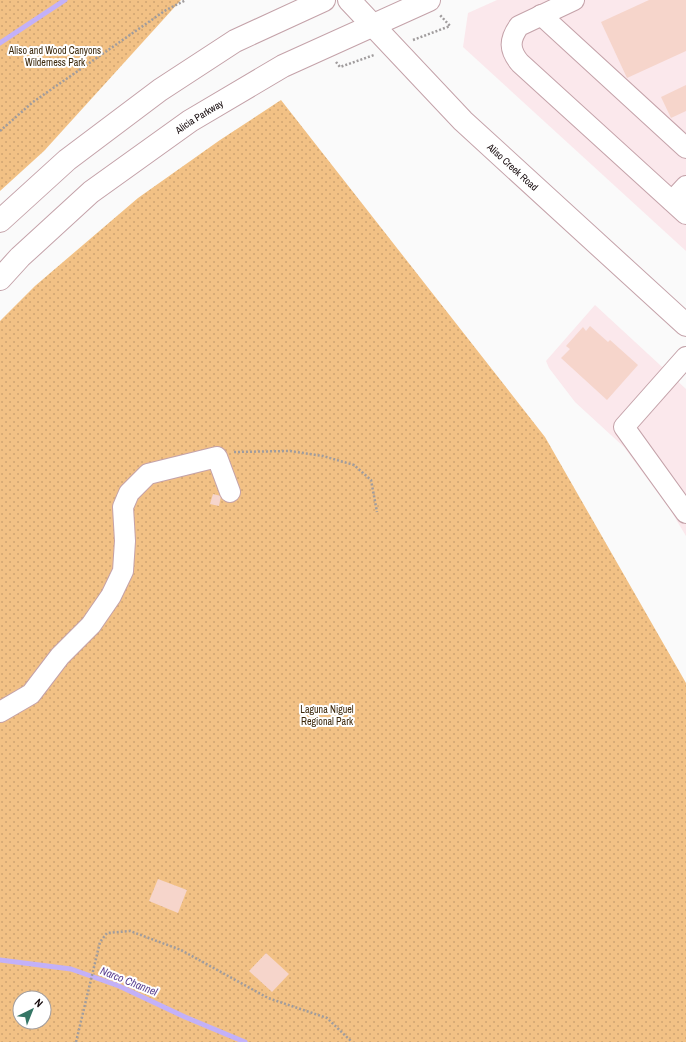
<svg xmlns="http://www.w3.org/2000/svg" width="686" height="1042" font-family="'Archivo Narrow',sans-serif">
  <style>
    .built { fill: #fbe8ec }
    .park { fill: url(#park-dots); fill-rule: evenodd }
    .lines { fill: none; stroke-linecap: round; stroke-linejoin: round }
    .stream { stroke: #c3b1f8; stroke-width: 5 }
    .building { fill: #f6d5cb }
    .minor-casing { stroke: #c4a2a9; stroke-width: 22 }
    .major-casing { stroke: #c4a2a9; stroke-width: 24 }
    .path { stroke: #a09c9d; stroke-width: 2.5; stroke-dasharray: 2 2; stroke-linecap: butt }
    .minor { stroke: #fff; stroke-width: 20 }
    .major { stroke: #fff; stroke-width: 22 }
    .labels { text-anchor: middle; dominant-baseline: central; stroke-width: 4; stroke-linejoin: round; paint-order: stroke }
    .park-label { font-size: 10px; fill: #3b270a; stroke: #fff }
    .street-label { font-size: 10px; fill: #13080a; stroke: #fff }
    .water-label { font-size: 11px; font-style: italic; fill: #593e90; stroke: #fff }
  </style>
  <defs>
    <pattern id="park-dots" width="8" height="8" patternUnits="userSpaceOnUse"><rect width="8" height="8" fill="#f2c185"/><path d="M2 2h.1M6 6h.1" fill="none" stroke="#cfa472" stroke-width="1.8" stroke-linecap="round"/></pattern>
  </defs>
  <rect width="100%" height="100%" fill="#fafafa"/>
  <!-- built -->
  <g class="built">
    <path d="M497,0H686V251L463,47L468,13Z"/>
    <path d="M595,305L686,389V536L671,511L624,447L575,402L549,368L546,361Z"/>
  </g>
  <!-- park -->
  <g class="park">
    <path d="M0,0H181L44,151L0,191Z"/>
    <path d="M281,100L545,437L686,683V1042H0V321L35,286L138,198L220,140ZM20,998H44V1022H20Z"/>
  </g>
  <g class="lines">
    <!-- stream -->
    <g class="stream">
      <path d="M0,43L65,0"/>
      <path d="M0,960L71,969L119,986L185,1017L245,1042"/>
    </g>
  </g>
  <!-- building -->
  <g class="building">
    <path d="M649,0H686V51L627,78L601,22Z"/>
    <path d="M686,85V111L671,118L661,97Z"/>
    <path d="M590,326L608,342L610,340L638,365L607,400L561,358L570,349L566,346L583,327L586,331Z"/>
    <path d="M213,494L221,496L219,506L210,504Z"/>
    <path d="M158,879L187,890L178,913L149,901Z"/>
    <path d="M266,953L289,974L272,992L249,971Z"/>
  </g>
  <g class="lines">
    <defs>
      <g id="minor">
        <path d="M574,0L519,26C509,40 509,50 520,63L686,214"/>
        <path d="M541,15L686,148"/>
        <path d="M672,201L686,186"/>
        <path d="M686,357L624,427L686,513"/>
        <path d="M0,712L31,694L60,656L91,625L111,596L123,571L125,541L123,507L129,493L148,474L217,457L230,492"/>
      </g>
      <g id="major">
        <path id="s1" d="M349,0L463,121L686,325"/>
        <path d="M0,221L67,160L160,90L235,41L324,0"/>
        <path id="s2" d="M0,279L20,257L91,192L190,121L283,66L429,0"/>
      </g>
    </defs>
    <!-- minor casing -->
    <use href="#minor" class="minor-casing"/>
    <!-- major casing -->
    <use href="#major" class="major-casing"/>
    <!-- path -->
    <g class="path">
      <path d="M413,40L450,26L440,15"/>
      <path d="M336,62L340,67L374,55"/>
      <path d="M0,131L33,102L166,10L186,0"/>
      <path d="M234,452L290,451L323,456L354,465L371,480L377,512"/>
      <path d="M76,1042L100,942L107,933L130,931L181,950L268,998L327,1018L352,1042"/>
    </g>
    <!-- minor -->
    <use href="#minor" class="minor"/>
    <!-- major -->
    <use href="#major" class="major"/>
  </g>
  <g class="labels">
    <!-- park labels -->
    <g class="park-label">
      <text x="55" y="50">Aliso and Wood Canyons<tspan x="55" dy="12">Wilderness Park</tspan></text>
      <text x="327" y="709">Laguna Niguel<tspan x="327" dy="12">Regional Park</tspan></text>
    </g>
    <!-- street labels -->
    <g class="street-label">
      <text stroke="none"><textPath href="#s2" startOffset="258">Alicia Parkway</textPath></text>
      <text stroke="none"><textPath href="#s1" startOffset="234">Aliso Creek Road</textPath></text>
    </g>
    <!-- water labels -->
    <g class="water-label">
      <text transform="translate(129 981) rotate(22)">Narco Channel</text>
    </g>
  </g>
  <!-- north arrow -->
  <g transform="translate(32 1010) rotate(43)"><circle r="19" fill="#ffffff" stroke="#a19c9d"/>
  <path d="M0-3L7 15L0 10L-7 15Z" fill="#357665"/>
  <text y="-6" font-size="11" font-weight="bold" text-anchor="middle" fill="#13080a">N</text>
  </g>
</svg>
